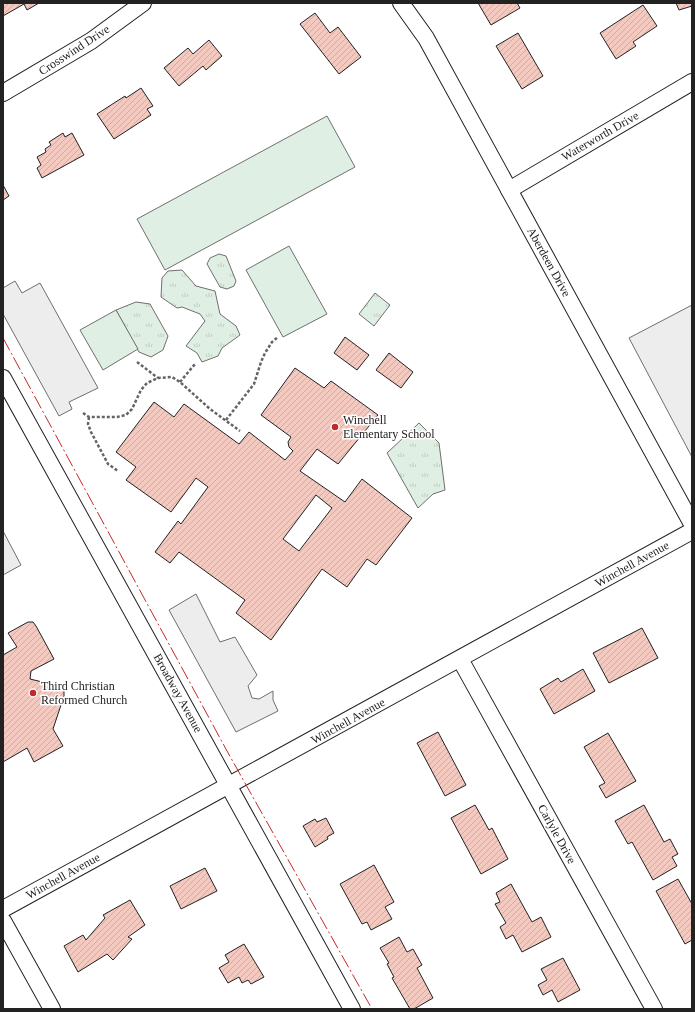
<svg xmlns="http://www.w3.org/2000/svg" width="695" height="1012" font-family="Georgia,serif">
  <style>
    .grass { fill: url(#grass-tufts); stroke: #6f6f6f }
    .pitch { fill: #e0efe3; stroke: #6f6f6f }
    .parking { fill: #ededed; stroke: #6f6f6f }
    .building { fill: url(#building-hatch); stroke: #222; fill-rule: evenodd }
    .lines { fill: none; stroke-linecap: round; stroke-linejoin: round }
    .street-casing { stroke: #222; stroke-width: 18 }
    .path { stroke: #646464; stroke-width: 2.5; stroke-dasharray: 3 2; stroke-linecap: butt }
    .street { stroke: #fff; stroke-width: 16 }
    .power { stroke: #c62828; stroke-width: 1; stroke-dasharray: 14 3 2 3; stroke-linecap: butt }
    .poi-dot { fill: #c62828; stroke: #fff; stroke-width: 1.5 }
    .labels { text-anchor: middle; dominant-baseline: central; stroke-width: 3; stroke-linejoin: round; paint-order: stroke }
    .street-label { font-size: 12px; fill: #222; stroke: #fff }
    .poi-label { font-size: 12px; fill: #222; stroke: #fff; text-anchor: start }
  </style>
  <defs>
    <pattern id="grass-tufts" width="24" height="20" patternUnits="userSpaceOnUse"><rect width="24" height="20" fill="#e0efe3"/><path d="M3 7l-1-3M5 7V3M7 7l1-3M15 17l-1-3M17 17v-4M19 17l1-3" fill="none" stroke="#c0cdc2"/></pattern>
    <pattern id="building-hatch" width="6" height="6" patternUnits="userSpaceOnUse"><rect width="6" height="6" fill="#f3c9c0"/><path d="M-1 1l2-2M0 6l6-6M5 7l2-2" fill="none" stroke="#d0aca5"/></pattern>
  </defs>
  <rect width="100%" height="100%" fill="#fff"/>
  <!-- grass -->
  <g class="grass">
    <path d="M219,254L226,256L236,281L234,286L227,289L220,287L207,264L210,258Z"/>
    <path d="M182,270L196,286L215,291L220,314L236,326L240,335L222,348L218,356L202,362L197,353L186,346L205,321L200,314L182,307L177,308L161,297L162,278L168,271Z"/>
    <path d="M375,293L390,305L374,326L359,314Z"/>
    <path d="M136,302L150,304L168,336L163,350L151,357L139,352L116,310Z"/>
    <path d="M419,423L439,443L445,490L433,494L418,508L387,453Z"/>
  </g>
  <!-- pitch -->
  <g class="pitch">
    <path d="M327,116L355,167L165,270L137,219Z"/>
    <path d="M289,246L327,314L283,337L246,270Z"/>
    <path d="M116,310L138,349L103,370L80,330Z"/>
  </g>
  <!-- parking -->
  <g class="parking">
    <path d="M15,281L22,293L40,283L98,388L69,402L72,409L59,416L3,314V288Z"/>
    <path d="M692,305V457L629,338Z"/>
    <path d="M3,531L21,565L3,575Z"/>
    <path d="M196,594L220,642L235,637L257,675L248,686L252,698L259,699L273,691V700L278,711L236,732L169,610Z"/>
  </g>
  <!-- building -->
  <g class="building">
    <path d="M3,3H39L27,10L24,4L3,16Z"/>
    <path d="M478,3H517L520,8L491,25Z"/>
    <path d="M676,3H692V6L679,10Z"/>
    <path d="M643,5L657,26L633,42L636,46L616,59L600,33Z"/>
    <path d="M315,13L330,33L338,27L361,57L339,74L300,24Z"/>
    <path d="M518,33L543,76L522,89L496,46Z"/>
    <path d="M209,40L222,56L206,70L203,66L179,86L164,68L188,48L193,54Z"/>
    <path d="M141,88L153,106L147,109L151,115L114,139L97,114L125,96L126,98Z"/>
    <path d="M63,133L65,137L72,133L84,155L42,178L37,168L41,165L37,157L46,152L45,149L51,145L49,142Z"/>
    <path d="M3,185L9,196L3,200Z"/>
    <path d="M345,337L369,355L357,370L334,353Z"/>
    <path d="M389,353L413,372L401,388L376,370Z"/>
    <path d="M295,368L324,388L331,381L378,415L338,464L317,449L300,471L345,502L362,479L412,518L376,565L367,559L347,587L322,569L271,640L236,613L245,600L179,552L170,563L155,552L178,521L181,524L208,487L196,478L171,512L126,480L136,467L116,452L154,402L174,417L184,404L239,444L249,432L285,460L293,451L289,447L288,442L291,437L261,415ZM316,495L332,508L299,551L283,539Z"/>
    <path d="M28,622H33L36,626L54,659L31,671L30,679L59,686L64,690V696L53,729L63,746L34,762L27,748L3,762V655L17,647L8,633Z"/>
    <path d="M642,628L658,658L609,683L593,653Z"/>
    <path d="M583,669L595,691L554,714L540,689L558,678L561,682Z"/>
    <path d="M438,732L466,785L445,796L417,743Z"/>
    <path d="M608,733L636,781L606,798L599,786L605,783L584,747Z"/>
    <path d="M475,805L489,830L492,828L508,859L481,874L451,818Z"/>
    <path d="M644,805L664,842L670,839L678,854L672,857L677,866L653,880L632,842L628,844L615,821Z"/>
    <path d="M326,818L334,833L327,837L328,839L315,847L303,826L315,819L317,822Z"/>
    <path d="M374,865L394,902L385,907L392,919L371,930L367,922L362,924L340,884Z"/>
    <path d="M205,868L217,891L181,909L170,886Z"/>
    <path d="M678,879L692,904V940L685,944L656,891Z"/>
    <path d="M511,884L532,922L541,917L551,937L522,952L513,935L506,939L500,927L506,923L495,904L500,902L496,893Z"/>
    <path d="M130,900L145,925L128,937L132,939L113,960L107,954L78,972L64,946L83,935L86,940L105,918L103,915Z"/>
    <path d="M399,937L407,952L413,949L422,965L417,968L433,998L414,1009H410L392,978L394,977L387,964L389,963L380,948Z"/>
    <path d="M244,944L264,977L251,984L248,980L242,983L239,977L228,983L219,968L229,962L225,955Z"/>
    <path d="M563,958L580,990L558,1002L552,990L543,995L538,985L547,980L541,969Z"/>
  </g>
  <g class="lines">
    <defs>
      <g id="street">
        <path d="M401,3L426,38L692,524"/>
        <path d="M3,93L91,41L143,3"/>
        <path d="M509,190L692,82"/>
        <path d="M3,378L352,1009"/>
        <path d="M460,659L654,1009"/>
        <path d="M3,909L692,531"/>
        <path d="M3,921L52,1009"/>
      </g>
    </defs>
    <!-- street casing -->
    <use href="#street" class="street-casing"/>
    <!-- path -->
    <g class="path">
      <path d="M137,362L158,378"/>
      <path d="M180,382L195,364"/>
      <path d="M83,413L89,417H117L126,415L132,409L141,390L147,383L158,378L172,377L180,382L210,409L240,431"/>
      <path d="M89,417L88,424L91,432L108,464L118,471"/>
      <path d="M226,420L254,384L261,362L265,353L272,342L278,337"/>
    </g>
    <!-- street -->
    <use href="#street" class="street"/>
    <!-- power -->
    <path class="power" d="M3,338L227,751L372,1009"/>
  </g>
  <!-- markers -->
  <g class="poi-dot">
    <circle cx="335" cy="427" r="4"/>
    <circle cx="33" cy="693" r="4"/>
  </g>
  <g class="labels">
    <!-- street labels -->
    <g class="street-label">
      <text transform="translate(74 50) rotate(-33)">Crosswind Drive</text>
      <text transform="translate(600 136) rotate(-30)">Waterworth Drive</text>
      <text transform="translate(549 262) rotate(61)">Aberdeen Drive</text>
      <text transform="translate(632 564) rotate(-29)">Winchell Avenue</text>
      <text transform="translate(178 693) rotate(61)">Broadway Avenue</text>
      <text transform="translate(348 721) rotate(-29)">Winchell Avenue</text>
      <text transform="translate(557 834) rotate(61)">Carlyle Drive</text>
      <text transform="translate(63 876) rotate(-29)">Winchell Avenue</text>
    </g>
    <!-- poi labels -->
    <g class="poi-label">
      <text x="343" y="420">Winchell<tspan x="343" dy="14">Elementary School</tspan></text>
      <text x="41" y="686">Third Christian<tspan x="41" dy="14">Reformed Church</tspan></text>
    </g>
  </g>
  <!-- border -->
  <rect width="695" height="1012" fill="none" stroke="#222222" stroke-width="8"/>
</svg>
